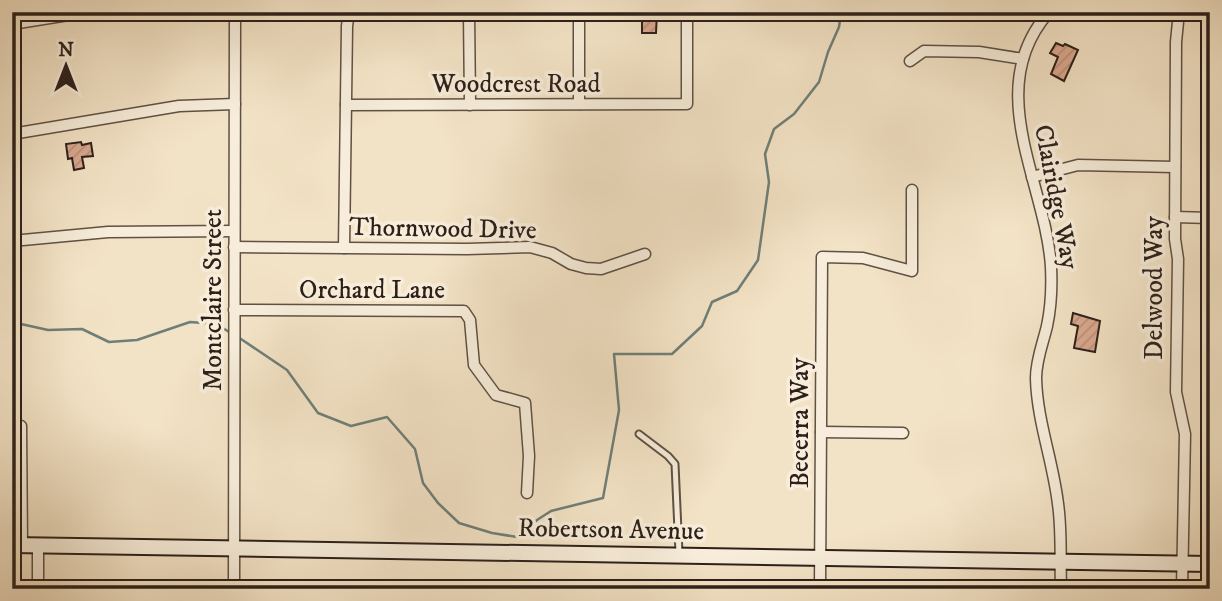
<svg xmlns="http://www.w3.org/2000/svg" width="1222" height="601" font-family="'IM FELL DW Pica',serif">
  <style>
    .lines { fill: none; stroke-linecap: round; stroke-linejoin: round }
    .stream { stroke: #6f7f78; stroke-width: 2.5 }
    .building { fill: url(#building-hatch); stroke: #2d201a; stroke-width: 2 }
    .lane-casing { stroke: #5e5145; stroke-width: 9 }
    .street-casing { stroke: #5e5145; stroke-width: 13 }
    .secondary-casing { stroke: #2d201a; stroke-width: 18 }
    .lane { stroke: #f7edda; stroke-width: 5 }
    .street { stroke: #f7edda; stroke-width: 10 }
    .secondary { stroke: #f7edda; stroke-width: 14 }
    .labels { text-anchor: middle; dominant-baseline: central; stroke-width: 7; stroke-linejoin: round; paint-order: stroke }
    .street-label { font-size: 26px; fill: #2d201a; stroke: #f7edda }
  </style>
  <defs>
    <pattern id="building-hatch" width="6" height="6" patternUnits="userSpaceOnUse" patternTransform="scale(1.75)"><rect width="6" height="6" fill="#daa88f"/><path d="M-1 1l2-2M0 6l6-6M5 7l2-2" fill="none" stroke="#bb907b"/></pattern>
  </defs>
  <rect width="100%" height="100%" fill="#f3e3c6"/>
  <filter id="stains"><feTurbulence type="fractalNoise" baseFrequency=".00286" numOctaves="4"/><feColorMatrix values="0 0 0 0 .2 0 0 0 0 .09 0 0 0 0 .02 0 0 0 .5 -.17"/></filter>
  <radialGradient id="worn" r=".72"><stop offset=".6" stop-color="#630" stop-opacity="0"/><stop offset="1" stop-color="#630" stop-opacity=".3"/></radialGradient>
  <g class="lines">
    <!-- stream -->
    <g class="stream">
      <path d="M12,325L21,324L48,330L82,329L109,342L137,340L190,322L217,324L232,334"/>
      <path d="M238,337L287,370L318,413L351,426L387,417L415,449L423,483L438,503L459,523L492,533L517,537L537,520L551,511L603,498L619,410L614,354H672L702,326L712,302L737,291L758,260L769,182L765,154L774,129L794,114L819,82L828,52L839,27L841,12"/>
    </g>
  </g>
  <!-- building -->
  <g class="building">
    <path d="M657,12L656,33H642V13Z"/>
    <path d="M1056,43L1063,46L1065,44L1078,50L1064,81L1051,74L1058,57L1050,53Z"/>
    <path d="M81,142L82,145L91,143L93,156L82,157L84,168L74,170L72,158L68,159L66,144Z"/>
    <path d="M1073,313L1100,321L1095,352L1074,348L1078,326L1071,324Z"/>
  </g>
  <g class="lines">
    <defs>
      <g id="lane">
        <path d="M639,434L668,456L675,464L679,553"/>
        <path d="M847,589L891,588"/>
      </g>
      <g id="street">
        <path d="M469,12L470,105"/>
        <path d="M579,12V104"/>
        <path d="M1049,12C981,89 1046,183 1051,267C1052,287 1051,307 1047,326C1043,343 1036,360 1036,378C1037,421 1053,461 1058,504C1062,531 1060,561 1061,589"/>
        <path d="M1179,12L1176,42L1175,239L1178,259L1176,392L1185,434L1182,589"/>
        <path d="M687,13L823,14V12"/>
        <path d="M12,24L87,12"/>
        <path d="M910,61L924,51L979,52L1023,59"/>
        <path d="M346,105L687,104V12"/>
        <path d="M12,134L179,106L235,104"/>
        <path d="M1032,177L1078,165L1175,167"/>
        <path d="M1175,217L1210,218"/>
        <path d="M12,241L108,232L234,231"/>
        <path d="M234,247L467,249L530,247L552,253L571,264L586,268L601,269L645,254"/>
        <path d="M344,248L347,26L349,12"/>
        <path d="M234,310L464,311L470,320L474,365L496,395L525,403L529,456L527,493"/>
        <path d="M12,426H21L22,546"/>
        <path d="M821,432L903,433"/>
        <path d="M38,589V546"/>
        <path d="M234,589L235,12"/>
        <path d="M820,589L822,257L863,258L912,271V190"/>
      </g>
      <path id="secondary" d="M12,545L1210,564"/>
    </defs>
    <!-- lane casing -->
    <use href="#lane" class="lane-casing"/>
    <!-- street casing -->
    <use href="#street" class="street-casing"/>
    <!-- secondary casing -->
    <use href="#secondary" class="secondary-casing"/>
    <!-- lane -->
    <use href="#lane" class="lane"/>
    <!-- street -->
    <use href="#street" class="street"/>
    <!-- secondary -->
    <use href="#secondary" class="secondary"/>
  </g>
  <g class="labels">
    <!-- street labels -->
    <g class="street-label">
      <text x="516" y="84">Woodcrest Road</text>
      <text transform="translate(1056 197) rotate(79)">Clairidge Way</text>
      <text transform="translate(443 229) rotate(1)">Thornwood Drive</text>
      <text transform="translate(1154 288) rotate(-90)">Delwood Way</text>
      <text x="372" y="290">Orchard Lane</text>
      <text transform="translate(213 300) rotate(-90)">Montclaire Street</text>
      <text transform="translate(800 423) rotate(-90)">Becerra Way</text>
      <text transform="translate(611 530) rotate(1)">Robertson Avenue</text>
    </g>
  </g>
  <!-- margin -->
  <rect width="1222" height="601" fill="none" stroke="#f3e3c6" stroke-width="42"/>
  <rect x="14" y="14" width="1194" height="573" fill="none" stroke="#2d201a" stroke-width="3.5"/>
  <rect x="21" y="21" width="1180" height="559" fill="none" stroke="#2d201a" stroke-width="2"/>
  <!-- north arrow -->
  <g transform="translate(66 66)" stroke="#f7edda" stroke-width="5" paint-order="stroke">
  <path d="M0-5L12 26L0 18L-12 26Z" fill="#2d201a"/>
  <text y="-10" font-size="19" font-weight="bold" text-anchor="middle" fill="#2d201a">N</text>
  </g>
  <rect width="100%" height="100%" filter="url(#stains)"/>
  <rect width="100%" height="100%" fill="url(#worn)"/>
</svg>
